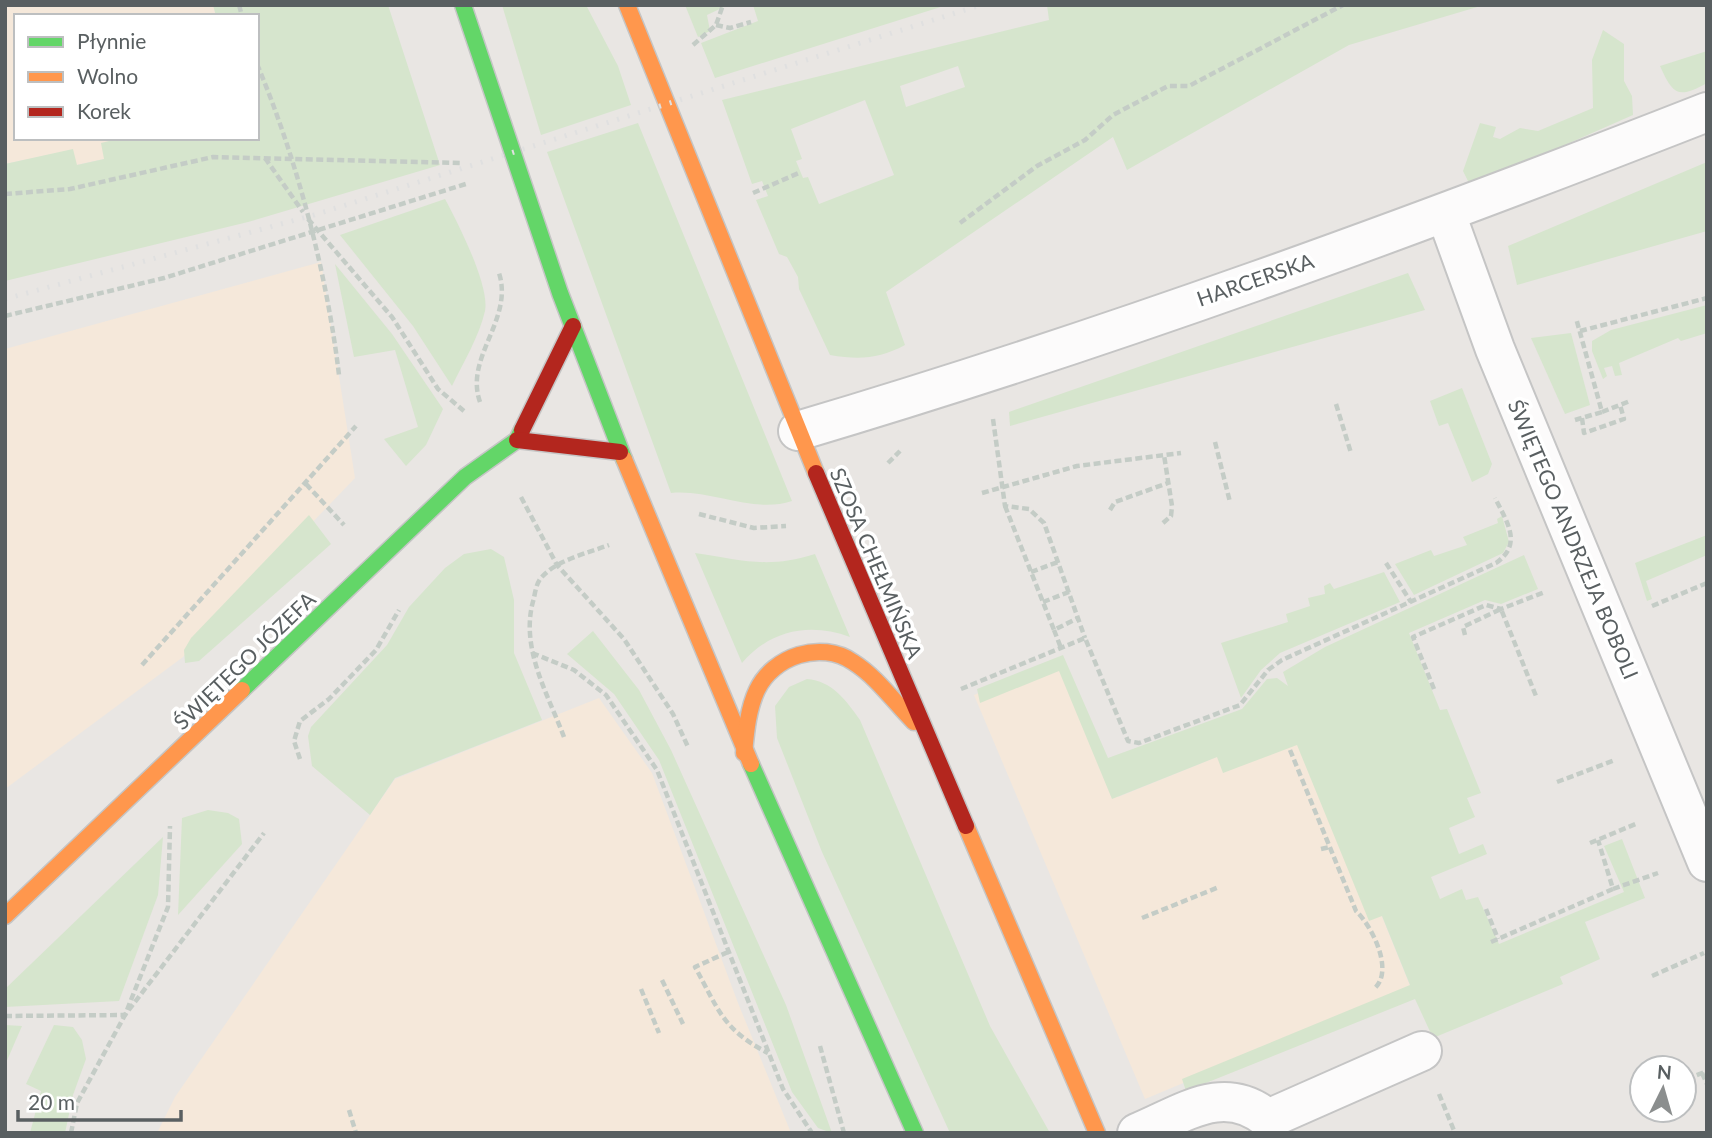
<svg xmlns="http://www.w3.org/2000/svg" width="1712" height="1138" font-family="Lato,sans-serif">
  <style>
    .commercial { fill: #f5e8da }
    .green { fill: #d6e5cd; fill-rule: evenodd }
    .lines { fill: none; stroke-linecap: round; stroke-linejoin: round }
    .street-casing { stroke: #c5c5c5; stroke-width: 42 }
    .fast-casing { stroke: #c5c5c5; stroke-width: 19 }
    .slow-casing { stroke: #c5c5c5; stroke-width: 19 }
    .jam-casing { stroke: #c5c5c5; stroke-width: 19 }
    .path { stroke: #c4ccc6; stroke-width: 4.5; stroke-dasharray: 7 3.5; stroke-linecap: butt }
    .street { stroke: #fcfbfb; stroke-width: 38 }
    .fast { stroke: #63d668; stroke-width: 16 }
    .slow { stroke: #ff974d; stroke-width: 16 }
    .jam { stroke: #b3261e; stroke-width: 16 }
    .rail { stroke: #e0e0e0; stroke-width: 5; stroke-dasharray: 2 9; stroke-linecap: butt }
    .labels { text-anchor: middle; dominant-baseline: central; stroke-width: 7; stroke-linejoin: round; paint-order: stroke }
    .street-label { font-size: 21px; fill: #595f61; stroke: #fff }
  </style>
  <rect width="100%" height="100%" fill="#e9e6e3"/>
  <!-- commercial -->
  <g class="commercial">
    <path d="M5,5H213L216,16H16V138H122L104,159L76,165L72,150L5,164Z"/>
    <path d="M321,262L355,478L183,657L5,789V349Z"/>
    <path d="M1060,658L1118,797L1303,722L1411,988L1145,1099L974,695Z"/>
    <path d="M599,698L652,773L738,1003L791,1133H157L175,1097L395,779Z"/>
  </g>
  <!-- green -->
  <g class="green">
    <path d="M213,5H388L440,165L248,222L5,281V164L73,149L77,165L104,159L101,143L121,138H257V16H216Z"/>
    <path d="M502,5H586L618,66L631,105L541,135Z"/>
    <path d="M685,5H728L707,15L710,31L698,37Z"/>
    <path d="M753,5H947L715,78L701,43L758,21Z"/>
    <path d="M1047,5H1484L1349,45L1127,170L1113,137L886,292L905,345C879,359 859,360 830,355L799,289L798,277L787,257L779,254L756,200L768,196L762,181L752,184L722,100L1049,20ZM958,66L965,87L906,107L900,86ZM865,100L894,175L819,204L808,177L803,178L796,161L802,159L791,129Z"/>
    <path d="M1603,30L1624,44V81L1632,96L1633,115L1474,185L1469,183L1463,171L1480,123L1496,127L1493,137L1500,139L1520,128L1538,131L1593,108L1592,60Z"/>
    <path d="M1707,51V83C1678,99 1673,95 1660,66Z"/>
    <path d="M638,123L792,501C753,514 711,489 671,493L547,152Z"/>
    <path d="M1707,162V231L1517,285L1508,246Z"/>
    <path d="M445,199C458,223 490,286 485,311C479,337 463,363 452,386L413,326L340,235Z"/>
    <path d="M335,264L392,334L443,409L426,445L406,466L384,439L418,427L395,350L354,357Z"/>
    <path d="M1408,273L1425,310L1010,426L1009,412Z"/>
    <path d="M1707,305V333L1681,341L1678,338L1619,363L1622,375L1615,376L1612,366L1604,368L1607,376L1603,379L1592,351V341L1611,330Z"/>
    <path d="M1571,333L1590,405L1565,414L1531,338Z"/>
    <path d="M1462,388L1492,464L1488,474L1472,482L1448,423L1439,426L1430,401Z"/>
    <path d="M309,515L331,544L199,661L185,663L184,650L191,638Z"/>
    <path d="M1502,516L1509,542L1503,553L1414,595L1395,564L1431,550L1434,556L1467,545L1463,537L1498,523L1497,519Z"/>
    <path d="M1707,535V555L1646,581L1652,599L1647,601L1635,563Z"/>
    <path d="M491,549L504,557L514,600V653L542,720L395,778L370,815L312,766L308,736L311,727L387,645L409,607L445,568L464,554Z"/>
    <path d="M695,553C742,560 768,569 815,554L850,637C810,622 770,630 742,663Z"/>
    <path d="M1524,555L1538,589L1501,604L1485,600L1409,633L1440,710L1447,709L1481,793L1467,798L1475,817L1449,828L1459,854L1483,844L1487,854L1431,877L1440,899L1462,889L1466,900L1478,897L1499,944L1624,892L1604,846L1622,839L1645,898L1585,922L1600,959L1560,977L1563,984L1433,1038L1415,999L1186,1091L1182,1079L1410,985L1382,916L1369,921L1297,745L1223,773L1217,757L1112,799L1059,671L980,703L977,689L1063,655L1108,758L1242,709L1267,679L1277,678L1288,686L1283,672L1325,647Z"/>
    <path d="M1384,572L1400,602L1280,653L1261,670L1241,698L1221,643L1288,622L1286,614L1310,606L1308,598L1325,594L1324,586L1330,583L1334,589Z"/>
    <path d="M593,631L639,690L671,750L786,1005L832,1133L818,1128L792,1092L659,760L614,694L567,654Z"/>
    <path d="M807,679C832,681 846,700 860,720L990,1026L1050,1133H950L822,852L777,738L775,706L789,687Z"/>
    <path d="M208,810L228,813L239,819L242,844L178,915L182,818Z"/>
    <path d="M163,837L158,895L119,1001L5,1007V989Z"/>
    <path d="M5,1025L22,1026L5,1065Z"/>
    <path d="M54,1025L73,1027L82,1040L86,1059L73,1095L65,1133H30L41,1091L26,1084Z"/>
  </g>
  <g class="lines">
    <defs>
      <g id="street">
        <path d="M1446,214L1495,349L1707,862"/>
        <path d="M798,431C1105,340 1408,229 1707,112"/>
        <path d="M1137,1133C1183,1114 1224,1082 1268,1119L1422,1051"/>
      </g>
      <g id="fast">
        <path d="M463,5L560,293L624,459"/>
        <path d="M242,690L465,477L517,440L522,430"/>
        <path d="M751,764L915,1133"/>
      </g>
      <g id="slow">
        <path d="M627,5L816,473"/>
        <path d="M624,459L751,764"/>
        <path d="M744,753C746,732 748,709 757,690C773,656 821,640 853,662C877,677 894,702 914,722"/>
        <path d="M966,826L1097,1133"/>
        <path d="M5,916L242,690"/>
      </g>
      <g id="jam">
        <path d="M522,430L573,326"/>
        <path d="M517,440L620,452"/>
        <path d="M816,473L966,826"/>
      </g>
    </defs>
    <!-- street casing -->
    <use href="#street" class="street-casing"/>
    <!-- fast casing -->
    <use href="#fast" class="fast-casing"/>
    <!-- slow casing -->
    <use href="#slow" class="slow-casing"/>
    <!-- jam casing -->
    <use href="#jam" class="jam-casing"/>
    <!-- path -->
    <g class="path">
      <path d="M239,5L242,16"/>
      <path d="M716,25L730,28L751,22"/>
      <path d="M693,45L716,25L723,5"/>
      <path d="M257,64C297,159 327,274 339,375"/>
      <path d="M265,158L303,212"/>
      <path d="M753,193L801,172"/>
      <path d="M5,194L70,189L213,157L462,163"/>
      <path d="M308,219L392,317L438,389L464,411"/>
      <path d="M960,223L1037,166L1085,140L1113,115L1168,86H1189L1343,5"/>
      <path d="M5,316L164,278L469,183"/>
      <path d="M1580,331L1707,298"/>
      <path d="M480,402C464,357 514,320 499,273"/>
      <path d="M1336,404L1351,453"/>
      <path d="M1602,412L1630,401"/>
      <path d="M1582,418L1584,433L1624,419L1620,405"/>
      <path d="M993,419L1005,506L1029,509L1044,523L1085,638"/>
      <path d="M1575,420L1602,412L1576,318"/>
      <path d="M1215,442L1230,502"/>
      <path d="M888,463L900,451"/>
      <path d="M306,484L344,525"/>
      <path d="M982,493L1077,466L1181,453"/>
      <path d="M521,497L557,565L624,639L673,714L688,747"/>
      <path d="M1005,506L1054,630L1078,618"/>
      <path d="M1110,510L1115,502L1168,483"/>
      <path d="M699,514L754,528L786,526"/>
      <path d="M1163,523L1171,516L1172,506L1164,455"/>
      <path d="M1386,563L1411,602"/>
      <path d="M1031,572L1058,562"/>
      <path d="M1043,602L1069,592"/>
      <path d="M1652,606L1707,583"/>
      <path d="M1054,630L1061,648"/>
      <path d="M1465,635L1463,627L1501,609L1536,696"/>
      <path d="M532,653L574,670L606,695L657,770L783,1089L812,1133"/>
      <path d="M142,665L356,426"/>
      <path d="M961,689L1085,638L1128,741L1139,743L1240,705L1268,670L1282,660L1496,563C1523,544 1507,522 1495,498"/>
      <path d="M1434,689L1413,637L1486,605L1501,609L1545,592"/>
      <path d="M564,737C547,692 519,646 534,598C535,592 537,582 541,578C556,560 588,553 609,545"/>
      <path d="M1290,750L1356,911C1372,926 1394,970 1375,988"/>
      <path d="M300,759L294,741L300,721L329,699L376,650L399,610"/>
      <path d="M1557,782L1615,760"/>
      <path d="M1590,843L1638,823"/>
      <path d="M1321,849L1330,847"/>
      <path d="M1613,889L1658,873"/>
      <path d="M1486,909L1498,939"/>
      <path d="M1142,918L1219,887"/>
      <path d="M1491,942L1613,889L1598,840"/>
      <path d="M728,952L695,967C719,1010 722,1029 768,1053"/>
      <path d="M1652,976L1704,953"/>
      <path d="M662,980L683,1024"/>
      <path d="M641,989L659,1033"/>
      <path d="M5,1016L125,1015L264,833"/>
      <path d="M820,1046L844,1133"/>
      <path d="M1702,1073L1707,1084"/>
      <path d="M1687,1079L1707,1071"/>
      <path d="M1439,1094L1455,1133"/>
      <path d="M349,1110L356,1133"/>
      <path d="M71,1133L77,1103L125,1015L168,907L170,826"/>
    </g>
    <!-- street -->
    <use href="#street" class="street"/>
    <!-- fast -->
    <use href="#fast" class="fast"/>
    <!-- slow -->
    <use href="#slow" class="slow"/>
    <!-- jam -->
    <use href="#jam" class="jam"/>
    <!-- rail -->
    <path class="rail" d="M5,299L314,215L981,5"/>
  </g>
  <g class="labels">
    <!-- street labels -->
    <g class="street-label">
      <text transform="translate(1255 279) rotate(-19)">HARCERSKA</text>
      <text transform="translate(1574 539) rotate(67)">ŚWIĘTEGO ANDRZEJA BOBOLI</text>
      <text transform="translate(877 563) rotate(67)">SZOSA CHEŁMIŃSKA</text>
      <text transform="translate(244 660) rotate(-44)">ŚWIĘTEGO JÓZEFA</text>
    </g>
  </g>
  <!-- border -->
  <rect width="1712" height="1138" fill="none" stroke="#595f61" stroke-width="14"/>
  <!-- legend -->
  <rect x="14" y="14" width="245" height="126" fill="#ffffff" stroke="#bdbfc0" stroke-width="2"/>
  <rect x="28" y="37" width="35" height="10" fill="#63d668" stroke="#bdbfc0" stroke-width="2"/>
  <text x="77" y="49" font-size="21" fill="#595f61">Płynnie</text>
  <rect x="28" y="72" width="35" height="10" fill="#ff974d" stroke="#bdbfc0" stroke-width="2"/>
  <text x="77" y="84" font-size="21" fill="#595f61">Wolno</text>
  <rect x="28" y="107" width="35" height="10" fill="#b3261e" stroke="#bdbfc0" stroke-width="2"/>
  <text x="77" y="119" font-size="21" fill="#595f61">Korek</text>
  <!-- north arrow -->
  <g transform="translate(1663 1089) rotate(5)"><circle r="33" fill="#ffffff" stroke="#bdbfc0" stroke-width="2"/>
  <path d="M0-5L12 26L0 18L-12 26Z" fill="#8b8e8e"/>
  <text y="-10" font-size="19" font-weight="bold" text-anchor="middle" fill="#595f61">N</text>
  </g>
  <!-- scale -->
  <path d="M18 1110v10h163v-10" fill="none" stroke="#595f61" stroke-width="3.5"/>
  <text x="28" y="1110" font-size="21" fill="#595f61" stroke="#ffffff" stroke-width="5" paint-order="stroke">20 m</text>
</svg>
